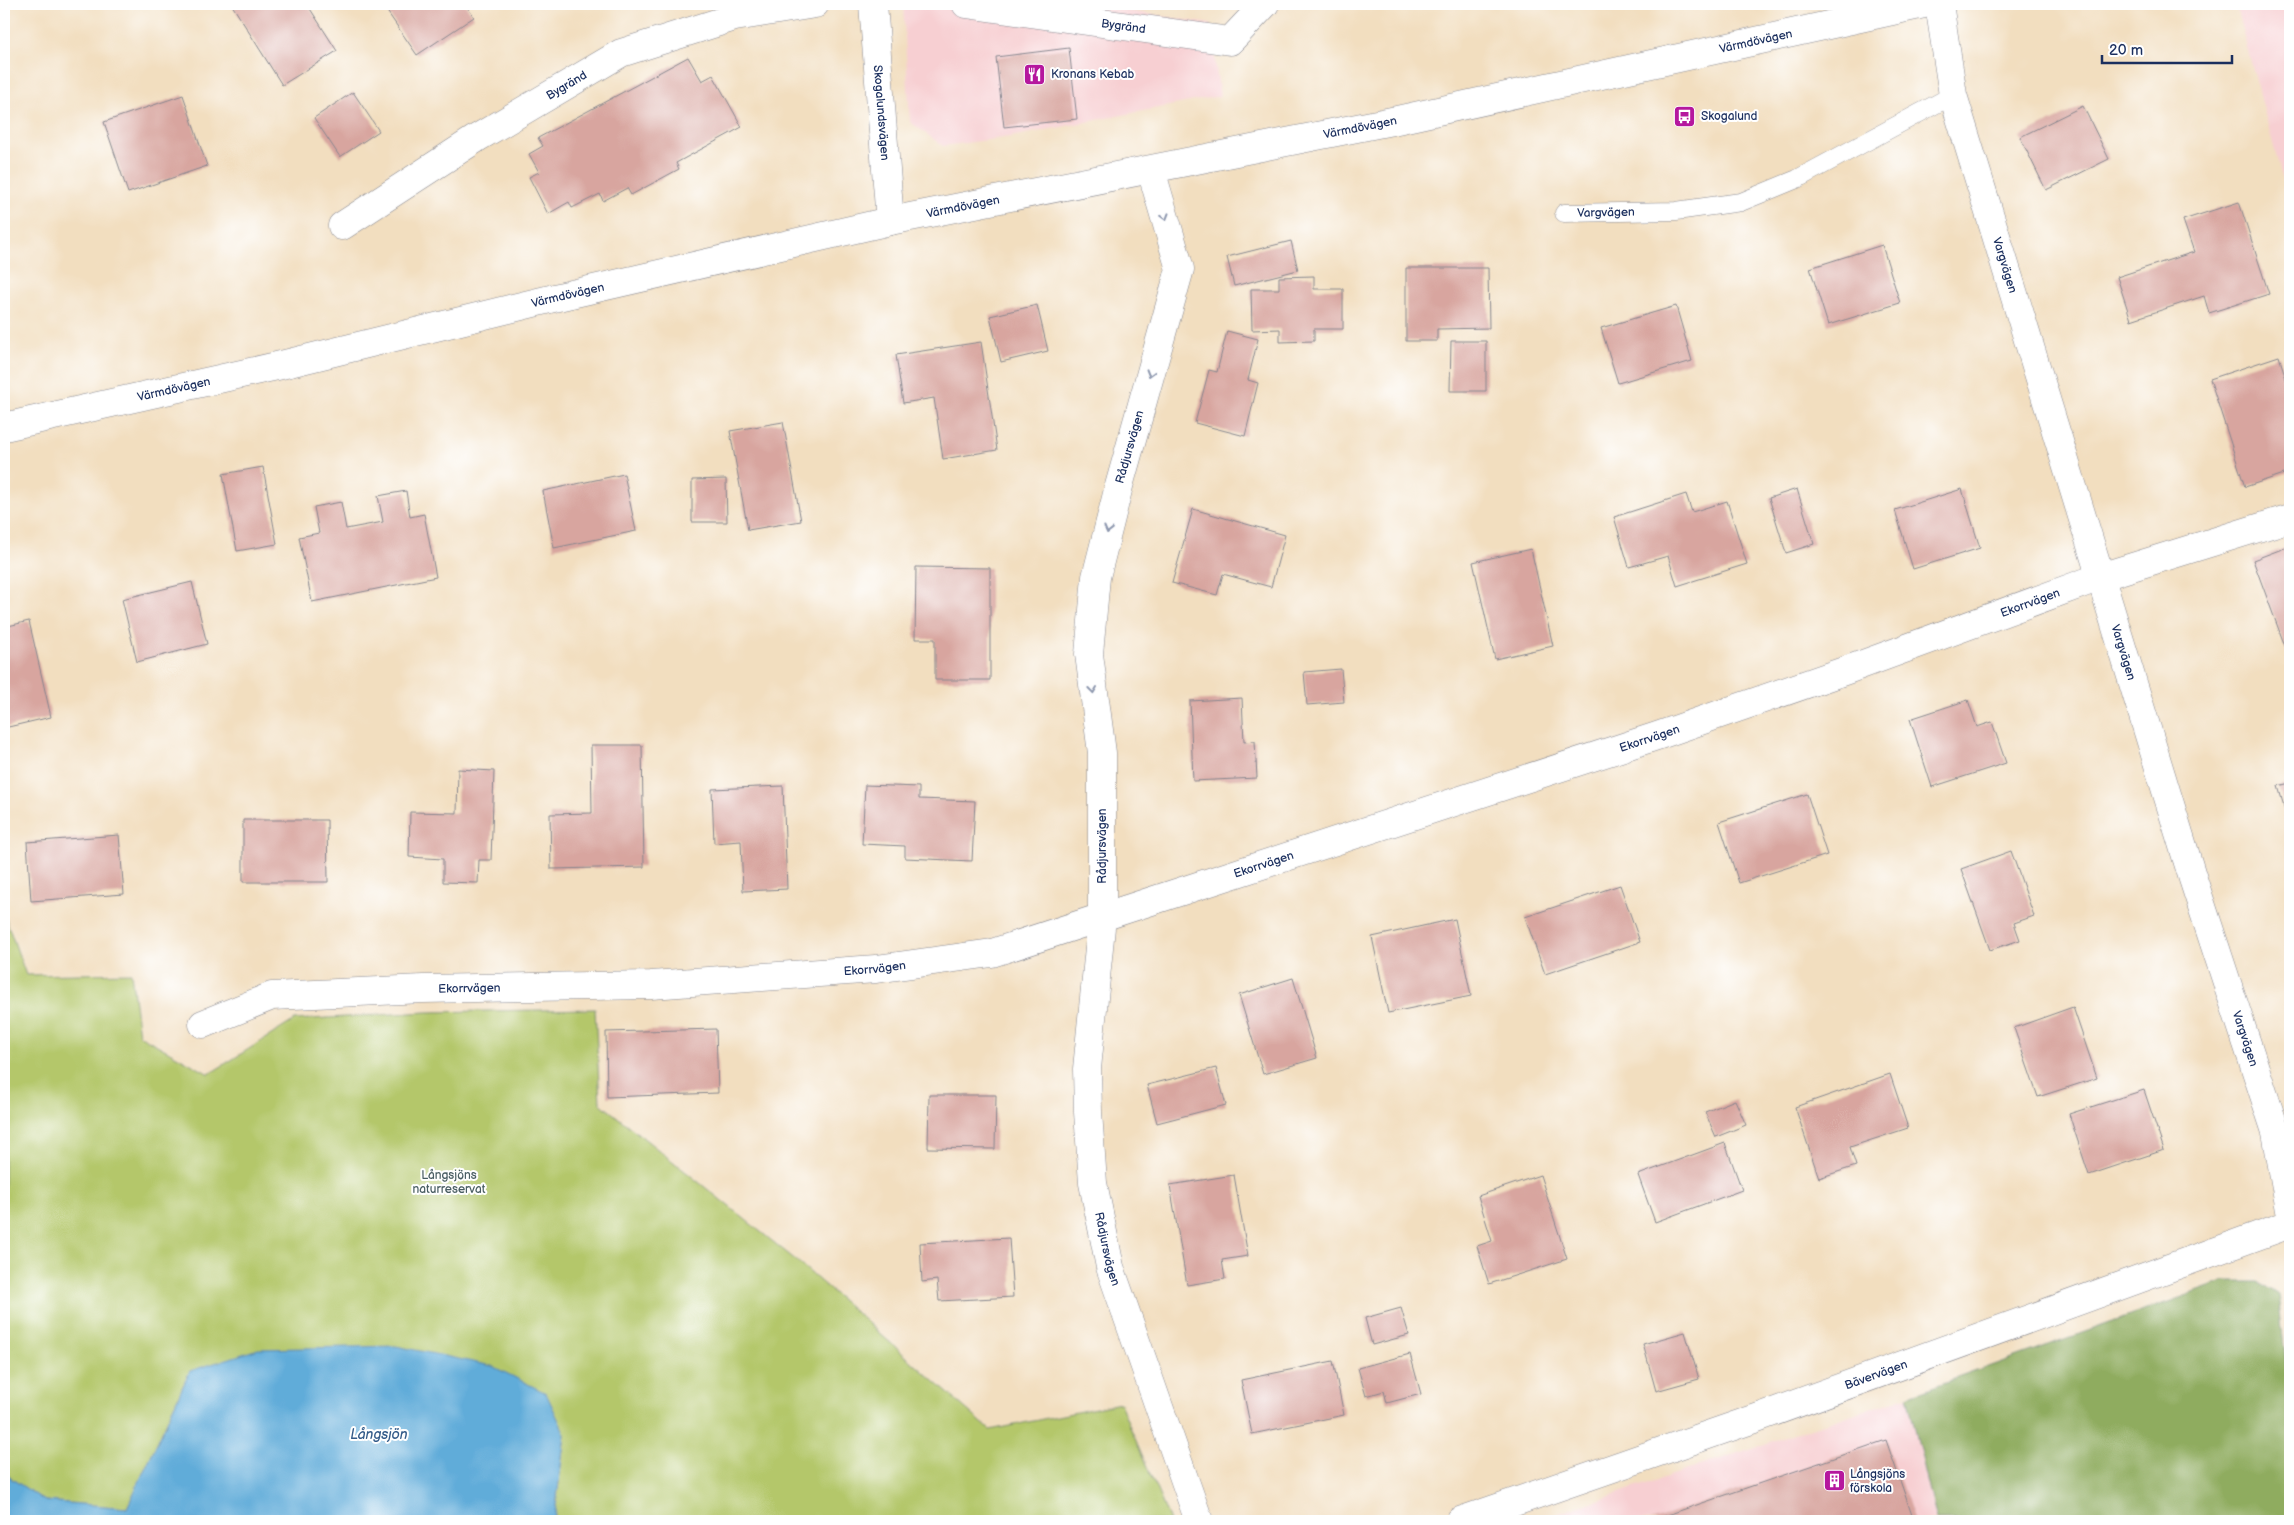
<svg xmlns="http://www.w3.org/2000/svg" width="2294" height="1525" font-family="'Balsamiq Sans',sans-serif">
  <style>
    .built { fill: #f7cfd2 }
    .green { fill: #b4c76b; stroke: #687b64 }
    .forest { fill: #8fac5f; stroke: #556e5e }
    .water { fill: #60acd9; stroke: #3e6e9c }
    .building { fill: #d8a59f }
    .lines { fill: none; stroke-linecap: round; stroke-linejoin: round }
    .lane-casing { stroke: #86868e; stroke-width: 19 }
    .street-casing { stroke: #86868e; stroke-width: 29 }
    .secondary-casing { stroke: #86868e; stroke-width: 29 }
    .lane { stroke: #fff; stroke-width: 18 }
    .street { stroke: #fff; stroke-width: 28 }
    .secondary { stroke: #fff; stroke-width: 28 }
    .oneway { stroke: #8d97ae }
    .labels { text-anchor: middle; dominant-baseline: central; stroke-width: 4; stroke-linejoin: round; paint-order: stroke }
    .street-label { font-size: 12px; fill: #1b2f5e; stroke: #fff }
    .poi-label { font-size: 12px; fill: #1b2f5e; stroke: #fff; text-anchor: start }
    .park-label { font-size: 12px; fill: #495d62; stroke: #fff }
    .water-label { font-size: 14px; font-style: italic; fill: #335b89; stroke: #fff }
  </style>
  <rect width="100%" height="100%" fill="#fff"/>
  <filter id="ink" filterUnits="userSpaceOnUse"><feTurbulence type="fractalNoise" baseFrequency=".02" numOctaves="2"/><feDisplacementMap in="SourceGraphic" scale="10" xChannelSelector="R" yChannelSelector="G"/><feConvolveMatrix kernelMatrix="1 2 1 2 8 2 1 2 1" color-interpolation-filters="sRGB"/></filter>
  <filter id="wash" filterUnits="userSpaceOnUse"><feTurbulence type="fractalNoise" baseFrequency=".0096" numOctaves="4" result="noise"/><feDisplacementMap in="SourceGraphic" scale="20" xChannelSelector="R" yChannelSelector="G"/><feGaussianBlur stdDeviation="1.12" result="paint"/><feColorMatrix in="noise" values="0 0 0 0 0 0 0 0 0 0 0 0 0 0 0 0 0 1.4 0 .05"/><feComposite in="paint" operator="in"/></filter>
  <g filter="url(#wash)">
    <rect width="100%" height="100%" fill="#f2debf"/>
    <!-- built -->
    <g class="built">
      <path d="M903,4H1088L1210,24L1220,96L1010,137L943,146L910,122Z"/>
      <path d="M2235,4H2290V207L2251,62Z"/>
      <path d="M1907,1396L1937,1521H1536Z"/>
    </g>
    <!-- green -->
    <path class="green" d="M4,914L26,975L131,973L139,1035L209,1074L295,1020L427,1012L595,1009L600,1103L797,1261L990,1430L1120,1403L1170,1521H554L565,1435L190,1371L127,1508L45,1501L9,1477L4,1466Z"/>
    <!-- forest -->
    <path class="forest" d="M2224,1282H2259L2278,1295L2290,1398V1521H1937L1907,1396Z"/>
    <!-- water -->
    <path class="water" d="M396,1346L492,1366L546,1393L565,1434L554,1521H4V1466L9,1477L45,1501L127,1508L190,1371L258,1349Z"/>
    <g id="blocks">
      <!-- building -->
      <g class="building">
        <path d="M234,4H307L337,51L282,85L232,5Z"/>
        <path d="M382,4H465L474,17L417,55Z"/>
        <path d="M1069,48L1077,119L1004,127L996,57Z"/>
        <path d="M688,57L702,81L713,75L742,127L676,163L679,169L631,195L627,188L603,201L600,194L572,208L569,202L548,214L529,177L539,172L529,154L543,146L538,138Z"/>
        <path d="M353,92L379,131L340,157L314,118Z"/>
        <path d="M183,95L207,166L128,193L104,122Z"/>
        <path d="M2083,106L2109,159L2046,190L2020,137Z"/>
        <path d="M2239,202L2269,294L2209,313L2204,296L2131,320L2117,277L2194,252L2183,220Z"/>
        <path d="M1291,241L1298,270L1234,286L1227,257Z"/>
        <path d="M1882,245L1900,303L1828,325L1810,268Z"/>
        <path d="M1406,268H1488L1489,328L1437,329V341H1406Z"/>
        <path d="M1314,276V289H1343V329H1314V341L1280,342V329L1252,330L1251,289H1279V277Z"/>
        <path d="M1037,305L1048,351L1001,362L990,316Z"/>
        <path d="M1676,306L1692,361L1618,383L1601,328Z"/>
        <path d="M1227,331L1258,339L1248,380L1258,383L1245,436L1195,423L1209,370L1217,372Z"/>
        <path d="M1451,341H1486V391H1450Z"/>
        <path d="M981,342L997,450L943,459L934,398L903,403L896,355Z"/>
        <path d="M2279,356L2290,392V472L2245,487L2210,379Z"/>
        <path d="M783,422L801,521L748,530L730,431Z"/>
        <path d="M263,467L277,544L237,551L223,474Z"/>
        <path d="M624,474L636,531L554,548L543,491Z"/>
        <path d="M726,479L727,522H692V480Z"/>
        <path d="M1797,489L1814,544L1786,553L1769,498Z"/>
        <path d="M1962,489L1980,548L1913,569L1895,510Z"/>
        <path d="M406,491L410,517L424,514L436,577L312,602L299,537L319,533L314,507L341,502L346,529L383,522L378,496Z"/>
        <path d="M1686,494L1692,512L1727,501L1747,564L1677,586L1668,556L1629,567L1614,517Z"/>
        <path d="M1193,509L1285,535L1271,587L1223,574L1217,595L1172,583Z"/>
        <path d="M2290,546V647L2286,649L2253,560Z"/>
        <path d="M1531,549L1553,646L1495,659L1473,562Z"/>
        <path d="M916,567L990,568V680H935V639H915Z"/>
        <path d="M192,582L207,644L137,662L122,599Z"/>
        <path d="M29,621L51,717L4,728V627Z"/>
        <path d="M1341,669L1344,702L1307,705L1304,672Z"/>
        <path d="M1242,698L1244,742L1255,741L1257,778L1193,781L1190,701Z"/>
        <path d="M1968,700L1977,727L1992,722L2006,763L1932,787L1910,719Z"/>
        <path d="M591,745H642L644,867L551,869L550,814L592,813Z"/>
        <path d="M458,769L494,771L491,860H479L478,883L443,882V859L409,857L410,812L457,813Z"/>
        <path d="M2290,783V827L2278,786Z"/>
        <path d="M865,785L919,787V799L975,801L972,861L905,858V846L862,844Z"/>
        <path d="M783,786L787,889L743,891L741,841L714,843L712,789Z"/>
        <path d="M1807,794L1827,855L1739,883L1719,822Z"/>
        <path d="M243,820H327L328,882H243Z"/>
        <path d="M119,835L124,894L31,901L27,842Z"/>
        <path d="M2011,851L2034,916L2014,923L2020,940L1990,950L1961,869Z"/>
        <path d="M1620,885L1640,942L1545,974L1525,917Z"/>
        <path d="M1455,919L1471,996L1388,1013L1372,937Z"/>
        <path d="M1293,978L1317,1058L1263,1074L1239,995Z"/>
        <path d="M2073,1007L2097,1078L2038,1097L2014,1028Z"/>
        <path d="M716,1029L718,1093L607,1097L606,1032Z"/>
        <path d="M1216,1068L1226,1105L1157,1123L1147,1085Z"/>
        <path d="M1890,1074L1908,1128L1850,1147L1856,1166L1819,1178L1795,1107Z"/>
        <path d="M2144,1090L2164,1150L2089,1175L2069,1114Z"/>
        <path d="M929,1095H996L995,1149L928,1148Z"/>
        <path d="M1735,1100L1746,1125L1716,1137L1705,1112Z"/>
        <path d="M1725,1143L1742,1190L1655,1222L1638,1175Z"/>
        <path d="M1234,1175L1248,1256L1222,1260L1225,1279L1187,1285L1170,1185Z"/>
        <path d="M1540,1175L1567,1259L1489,1284L1477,1246L1492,1241L1478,1196Z"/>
        <path d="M1009,1238L1013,1297L939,1301L937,1280L922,1282L920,1243Z"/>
        <path d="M1401,1308L1409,1335L1372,1345L1365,1318Z"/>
        <path d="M1685,1332L1699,1379L1656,1391L1643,1344Z"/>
        <path d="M1410,1354L1421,1394L1387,1403L1384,1391L1366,1396L1358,1368Z"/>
        <path d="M1333,1361L1344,1415L1252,1434L1241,1380Z"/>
        <path d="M1886,1440L1914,1521H1650Z"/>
      </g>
    </g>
  </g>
  <g filter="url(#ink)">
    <use href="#blocks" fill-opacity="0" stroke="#86868e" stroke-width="1"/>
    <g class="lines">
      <defs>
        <g id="lane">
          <path id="s1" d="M1564,213L1676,211L1741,202L1797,179L1953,95"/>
        </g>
        <g id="street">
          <path id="s2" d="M873,4L890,221"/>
          <path id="s3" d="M966,4L1230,41L1265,4"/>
          <path id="s4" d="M1939,4L1953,95L2193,879L2276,1132L2290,1210"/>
          <path id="s5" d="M1151,170L1180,269L1119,486L1096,577L1089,654L1102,753V917L1087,1069L1088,1112L1093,1183L1110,1267L1199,1521"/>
          <path id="s6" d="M342,226L477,138L621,53L735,17L815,4"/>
          <path id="s7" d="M203,1024L272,996L423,989L651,985L876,969L992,953L1657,736L1847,670L2100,577L2290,518"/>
          <path id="s8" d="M1460,1521L1754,1419L2290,1224"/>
        </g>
        <g id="secondary">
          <path id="s9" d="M4,427L277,366L554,298L890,221L1397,120L1924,4"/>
        </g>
      </defs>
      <!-- lane casing -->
      <use href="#lane" class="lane-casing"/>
      <!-- street casing -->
      <use href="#street" class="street-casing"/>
      <!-- secondary casing -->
      <use href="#secondary" class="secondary-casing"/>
      <!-- lane -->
      <use href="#lane" class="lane"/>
      <!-- street -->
      <use href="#street" class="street"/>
      <!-- secondary -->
      <use href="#secondary" class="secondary"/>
    </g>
    <!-- one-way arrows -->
    <defs><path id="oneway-chevron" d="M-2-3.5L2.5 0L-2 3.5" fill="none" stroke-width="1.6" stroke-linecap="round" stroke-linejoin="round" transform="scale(1.25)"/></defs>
    <g class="oneway">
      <use href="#oneway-chevron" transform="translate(1165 217) rotate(74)"/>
      <use href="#oneway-chevron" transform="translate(1150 373) rotate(106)"/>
      <use href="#oneway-chevron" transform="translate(1108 530) rotate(104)"/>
      <use href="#oneway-chevron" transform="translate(1093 690) rotate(83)"/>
    </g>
  </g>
  <!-- icons -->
  <defs>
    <symbol id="restaurant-square" viewBox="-11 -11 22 22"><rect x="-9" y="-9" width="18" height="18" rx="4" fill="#b5179e" stroke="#fff"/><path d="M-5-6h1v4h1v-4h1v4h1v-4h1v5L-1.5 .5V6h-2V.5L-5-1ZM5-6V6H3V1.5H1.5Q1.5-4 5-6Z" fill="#fff"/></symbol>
    <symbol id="bus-square" viewBox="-11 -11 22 22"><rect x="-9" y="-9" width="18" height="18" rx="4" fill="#b5179e" stroke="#fff"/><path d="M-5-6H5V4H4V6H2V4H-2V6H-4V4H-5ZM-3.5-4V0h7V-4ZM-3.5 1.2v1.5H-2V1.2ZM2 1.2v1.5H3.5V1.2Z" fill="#fff"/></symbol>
    <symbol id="building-square" viewBox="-11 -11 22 22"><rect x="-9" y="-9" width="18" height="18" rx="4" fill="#b5179e" stroke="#fff"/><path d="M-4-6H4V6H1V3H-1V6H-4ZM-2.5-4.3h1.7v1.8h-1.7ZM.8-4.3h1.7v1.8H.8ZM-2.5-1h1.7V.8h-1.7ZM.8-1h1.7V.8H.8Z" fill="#fff"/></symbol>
  </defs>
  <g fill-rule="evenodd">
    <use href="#restaurant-square" x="1022" y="62" width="25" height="25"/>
    <use href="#bus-square" x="1672" y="104" width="25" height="25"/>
    <use href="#building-square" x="1822" y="1468" width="25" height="25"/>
  </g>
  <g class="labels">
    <!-- street labels -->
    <g class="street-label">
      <text stroke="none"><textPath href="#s3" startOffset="159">Bygränd</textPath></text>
      <text stroke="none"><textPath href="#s9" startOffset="1794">Värmdövägen</textPath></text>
      <text stroke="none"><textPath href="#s6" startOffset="265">Bygränd</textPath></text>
      <text stroke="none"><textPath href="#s2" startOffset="109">Skogalundsvägen</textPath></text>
      <text stroke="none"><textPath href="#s9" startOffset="1389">Värmdövägen</textPath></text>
      <text stroke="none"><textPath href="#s9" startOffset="984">Värmdövägen</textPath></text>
      <text stroke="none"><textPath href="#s1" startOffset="42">Vargvägen</textPath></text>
      <text stroke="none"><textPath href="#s4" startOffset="270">Vargvägen</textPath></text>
      <text stroke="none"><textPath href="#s9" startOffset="579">Värmdövägen</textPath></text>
      <text stroke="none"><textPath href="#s9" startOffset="174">Värmdövägen</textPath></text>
      <text transform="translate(1130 447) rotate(-74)">Rådjursvägen</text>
      <text stroke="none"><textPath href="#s7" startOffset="1892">Ekorrvägen</textPath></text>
      <text stroke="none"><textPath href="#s4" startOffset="675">Vargvägen</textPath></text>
      <text stroke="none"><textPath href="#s7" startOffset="1488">Ekorrvägen</textPath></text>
      <text transform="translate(1102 846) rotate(-90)">Rådjursvägen</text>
      <text stroke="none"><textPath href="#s7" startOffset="1082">Ekorrvägen</textPath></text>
      <text stroke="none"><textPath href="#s7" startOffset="678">Ekorrvägen</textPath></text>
      <text stroke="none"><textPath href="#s7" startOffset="272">Ekorrvägen</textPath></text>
      <text stroke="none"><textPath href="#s4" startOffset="1080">Vargvägen</textPath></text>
      <text stroke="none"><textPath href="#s5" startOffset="1098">Rådjursvägen</textPath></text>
      <text stroke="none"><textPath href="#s8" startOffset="441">Bävervägen</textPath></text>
    </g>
    <!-- poi labels -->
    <g class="poi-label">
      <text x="1051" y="74">Kronans Kebab</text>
      <text x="1701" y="116">Skogalund</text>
      <text x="1850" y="1474">Långsjöns<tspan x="1850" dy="14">förskola</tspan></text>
    </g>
    <!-- park labels -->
    <g class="park-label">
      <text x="449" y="1175">Långsjöns<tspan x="449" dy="14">naturreservat</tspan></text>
    </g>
    <!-- water labels -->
    <g class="water-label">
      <text x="379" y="1434">Långsjön</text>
    </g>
  </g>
  <!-- margin -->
  <rect width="2294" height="1525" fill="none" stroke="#fff" stroke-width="20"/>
  <!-- scale -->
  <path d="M2102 55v8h130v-8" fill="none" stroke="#1b2f5e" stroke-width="2.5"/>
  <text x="2109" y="55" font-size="15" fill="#1b2f5e" stroke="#ffffff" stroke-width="4" paint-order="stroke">20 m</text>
</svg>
